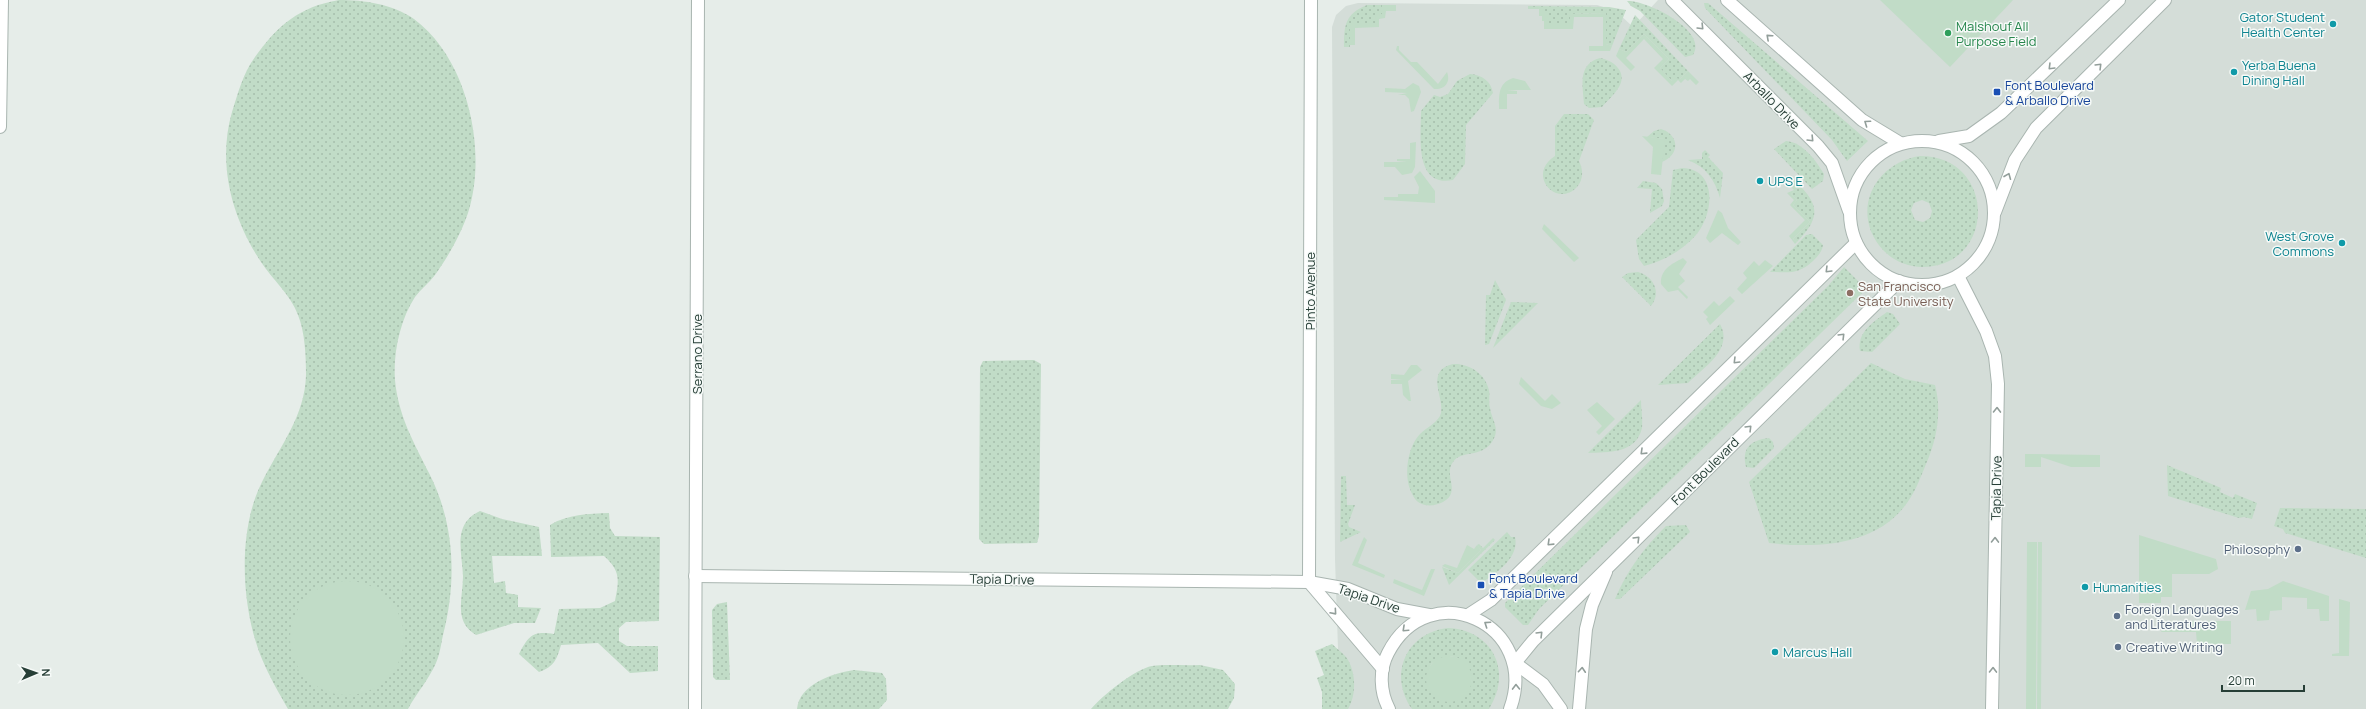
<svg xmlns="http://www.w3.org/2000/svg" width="2366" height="709" font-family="Manrope,sans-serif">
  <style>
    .built { fill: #d4ddd8 }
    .grass { fill: url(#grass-dots); fill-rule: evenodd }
    .green { fill: #c1dcc7 }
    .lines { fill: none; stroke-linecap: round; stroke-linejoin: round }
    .minor-casing { stroke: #a9b5b0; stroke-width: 14 }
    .minor { stroke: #fff; stroke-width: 12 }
    .oneway { stroke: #929e9a }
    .culture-dot { fill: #0f9aa8; stroke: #f6faf8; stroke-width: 1.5 }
    .leisure-dot { fill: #2e9e5b; stroke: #f6faf8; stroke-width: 1.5 }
    .transit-dot { fill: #1a4fb4; stroke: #f6faf8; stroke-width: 1.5 }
    .education-dot { fill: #8d6e63; stroke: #f6faf8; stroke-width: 1.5 }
    .service-dot { fill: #5c6f8a; stroke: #f6faf8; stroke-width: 1.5 }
    .labels { text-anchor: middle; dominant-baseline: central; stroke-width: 3; stroke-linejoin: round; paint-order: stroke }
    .culture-label { font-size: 13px; fill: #0d838f; stroke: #f6faf8; text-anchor: start }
    .leisure-label { font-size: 13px; fill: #27864d; stroke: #f6faf8; text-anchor: start }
    .transit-label { font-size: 13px; fill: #164399; stroke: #f6faf8; text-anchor: start }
    .street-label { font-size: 13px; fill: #263e36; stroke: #f6faf8 }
    .education-label { font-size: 13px; fill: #785e54; stroke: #f6faf8; text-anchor: start }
    .service-label { font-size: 13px; fill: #4e5e75; stroke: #f6faf8; text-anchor: start }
  </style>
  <defs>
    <pattern id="grass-dots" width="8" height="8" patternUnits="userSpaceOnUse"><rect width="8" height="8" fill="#c1dcc7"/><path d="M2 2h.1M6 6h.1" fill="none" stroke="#a6beac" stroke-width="1.8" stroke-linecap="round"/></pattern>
  </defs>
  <rect width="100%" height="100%" fill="#e6ede9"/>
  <!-- built -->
  <path class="built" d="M1658,0H2366V709H1340L1335,559L1332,27L1336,15L1346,6L1358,3L1597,5L1616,11L1633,27Z"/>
  <!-- grass -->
  <g class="grass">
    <path d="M339,0C364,0 393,4 414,19C468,59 488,151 468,213C461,234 448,257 435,275C429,283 421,289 415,297C400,320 393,353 395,380C398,415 414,443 429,473C455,524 457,581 443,635C441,644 440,654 436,663C429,679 416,694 408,709H288C279,693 269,676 262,659C241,609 237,531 262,482C280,446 305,416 306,375C306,356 305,332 298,315C291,295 272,279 261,262C232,218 217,164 232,112C238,93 243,73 255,57C278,25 299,7 339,0Z"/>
    <path d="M1627,1C1647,0 1709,31 1693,55L1685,57L1640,11L1631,6Z"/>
    <path d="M1704,3H1708L1868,141L1847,161L1832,140L1705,8Z"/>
    <path d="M1367,5H1382V15L1375,24H1350V47H1344C1344,25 1345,14 1367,5Z"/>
    <path d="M1528,6L1609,7L1626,10L1612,46L1606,44V13L1570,14V25H1548V12H1539V9H1528Z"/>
    <path d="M1635,15L1688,71L1680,79L1672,81L1660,68L1669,59L1644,34L1626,52L1619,49Z"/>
    <path d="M1600,58C1613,60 1628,72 1619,87C1615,94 1607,101 1602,107L1589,108L1584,104C1583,86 1577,64 1600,58Z"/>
    <path d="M1470,74C1482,75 1491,81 1493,93L1466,125L1465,164L1453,180C1414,188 1421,135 1421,111L1434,95L1440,97L1448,94L1457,81Z"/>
    <path d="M1564,114H1588L1594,120L1579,161C1583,169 1584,179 1577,187C1556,209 1526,174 1555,156V126Z"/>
    <path d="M1661,129C1680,135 1680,155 1662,162L1664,139L1647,137L1654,131Z"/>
    <path d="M1786,141C1803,142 1816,161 1824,174L1823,181L1812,189L1774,149Z"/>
    <path d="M1705,150L1710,155L1708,157L1723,173L1720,198C1715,180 1706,167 1688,160L1702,159V153Z"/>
    <path d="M1920,156C1997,156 1997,267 1922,267C1908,267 1894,261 1884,251C1849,214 1873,163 1920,156ZM1922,200L1929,203L1932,211L1930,218L1923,222L1915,220L1911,210L1914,203Z"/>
    <path d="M1682,168C1718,169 1714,214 1696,235C1683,250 1664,261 1644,266L1639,259L1636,240L1669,207L1673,170Z"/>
    <path d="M1643,181L1656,183L1662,189L1664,201L1662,206L1650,213L1652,189L1637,188Z"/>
    <path d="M1800,186C1822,208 1817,221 1797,242L1793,239L1810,222L1793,205L1797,200L1791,194Z"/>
    <path d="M1812,234L1823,245C1822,252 1818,256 1813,261C1798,275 1789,272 1770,272L1806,235Z"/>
    <path d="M1844,267L1866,289L1539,609L1528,625H1523L1505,607V603L1828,286Z"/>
    <path d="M1638,272C1653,276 1662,292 1651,306L1622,277L1628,273Z"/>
    <path d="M1495,280L1506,300L1489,344L1485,345L1486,295H1490Z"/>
    <path d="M1511,302L1538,303L1493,348Z"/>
    <path d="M1887,312L1893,314L1900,324L1872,352L1860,351C1857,332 1873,322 1887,312Z"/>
    <path d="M1720,324C1734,349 1704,367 1688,383L1658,385Z"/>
    <path d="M1034,360L1041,364L1039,536L1037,543L984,544L979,539L980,367L983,361Z"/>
    <path d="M1871,363L1905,379L1935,385C1942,411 1937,439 1926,464C1920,479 1914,495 1904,507C1872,547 1814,548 1769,543L1749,482Z"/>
    <path d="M1453,364C1468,363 1484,373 1488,387C1491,394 1488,401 1490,408C1492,421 1501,429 1492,442C1481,458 1461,450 1453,462C1443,475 1462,492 1443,502C1437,505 1431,506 1425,505C1416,503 1413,497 1410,489C1404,473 1408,446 1420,434C1427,427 1439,422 1441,413C1445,398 1424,371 1453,364Z"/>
    <path d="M1641,400C1641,408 1643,419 1642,428C1636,454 1608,452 1588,453Z"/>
    <path d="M1769,438L1773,442L1774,448L1754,468L1746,467C1741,448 1751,440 1769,438Z"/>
    <path d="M2167,465L2221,488L2220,492L2233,498L2235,494L2257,503L2252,519L2244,517L2239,518L2168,496Z"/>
    <path d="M1341,476H1346L1347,505H1355L1348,524L1349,527L1361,532L1340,542Z"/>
    <path d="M2280,508L2366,509V558L2285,533L2283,529L2274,526Z"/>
    <path d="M480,511L502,519L539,527L542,556H492L494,583L505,581L506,593L518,595V607L541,608L535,623H514L476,635C453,621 463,599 463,576C462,551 452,524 480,511Z"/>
    <path d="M609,513L610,528L615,536L660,537L659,621L626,622L619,628V641L627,646H658V671L630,673L598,643L561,645C557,659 554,667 539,672L519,654C529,635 533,631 554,634L559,609L600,608L615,601C619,581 621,571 604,556L551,557L550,525C568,514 588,514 609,513Z"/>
    <path d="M1686,525L1690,532L1620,599H1615C1627,570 1644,548 1666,526Z"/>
    <path d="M1507,532L1511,537H1515C1520,557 1496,574 1481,583L1468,570Z"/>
    <path d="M1493,538L1495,540L1449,585L1442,567L1458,573L1481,550L1477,545L1479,544L1483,548Z"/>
    <path d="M727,602L730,680H716L713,677L712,610L717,604Z"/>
    <path d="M1448,628C1493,630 1513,672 1489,709H1412C1388,674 1406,633 1448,628ZM1451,656L1458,658L1472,680C1462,709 1411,696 1432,663Z"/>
    <path d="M1332,644C1336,648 1342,652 1346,657C1356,670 1357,695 1348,709H1322V692L1317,678L1324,675L1315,651Z"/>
    <path d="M1200,665L1223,670L1235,684L1234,698L1228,709H1091C1103,695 1135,669 1152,666C1167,664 1184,666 1200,665Z"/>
    <path d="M854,670L882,673L886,679L887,700L879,709H797C799,684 834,673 854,670Z"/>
  </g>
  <!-- green -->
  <g class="green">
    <path d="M1880,0H2013L1950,67Z"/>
    <path d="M1382,5H1396V11H1386L1385,18L1379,19V27L1355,28V45H1350V24H1375L1376,15L1382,14Z"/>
    <path d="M1539,12H1548V25H1570V14L1606,13V44L1612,46L1610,51H1589V46H1603V17H1574L1573,29H1544V21H1542V16H1539Z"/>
    <path d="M1644,34L1669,59L1660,68L1672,81L1676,78L1680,79L1688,71L1699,82L1696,85L1690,79L1688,81L1685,79L1681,83L1678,80L1672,86L1654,68L1663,59L1644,39L1626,58L1635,67L1631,71L1616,56L1619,49L1626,52Z"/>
    <path d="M1397,46H1399V50L1411,62H1417L1438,84L1447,72C1451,82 1445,90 1434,89L1396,50Z"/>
    <path d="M1513,78L1525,81L1531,90H1507L1517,91V94H1507V109H1499C1499,95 1498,83 1513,78Z"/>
    <path d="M1413,83L1419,86L1421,92L1414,111L1411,112L1409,99L1405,95H1398L1407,93L1385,92V88L1405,89Z"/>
    <path d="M1642,136L1665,139L1661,175L1651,174L1653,147Z"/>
    <path d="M1416,142L1415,167L1412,173L1402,175L1395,167H1384V162H1407L1397,161V159H1410V143Z"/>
    <path d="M1420,171L1435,191V203L1384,200V197H1398V194H1418L1419,187L1414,177Z"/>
    <path d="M1792,177L1800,186L1791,194L1797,200L1793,205L1810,222L1793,239L1797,242L1795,244L1789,236L1805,220L1790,205L1794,200L1787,193L1794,190L1792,188L1794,185L1789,180Z"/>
    <path d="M1718,210L1722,213L1728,228L1741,242L1738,245L1722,233L1710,243L1706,238Z"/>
    <path d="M1544,224L1579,258L1574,262L1542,229Z"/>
    <path d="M1683,258L1687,262L1679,274L1685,281L1678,287L1688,297L1687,299L1678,290L1668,292L1661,284C1660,270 1671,264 1683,258Z"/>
    <path d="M1765,260L1773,266L1742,294L1737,289L1747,278L1743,273L1754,261L1759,266Z"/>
    <path d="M1730,296L1735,301L1710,325L1706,319L1708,317L1703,312L1714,301L1719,306Z"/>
    <path d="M1411,365H1417L1422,370L1408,381L1411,401H1409L1403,395L1402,384H1391V380L1403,379H1391V374L1404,375Z"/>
    <path d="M1521,377L1545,401L1552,394L1561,403L1552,409L1541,406L1519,384Z"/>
    <path d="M1597,402L1615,419L1599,435L1596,432L1602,426L1587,410Z"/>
    <path d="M2025,454L2100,455V467H2071L2041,457V467H2025Z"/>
    <path d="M2139,535L2216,559L2218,569L2209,574H2172V597H2161V603H2139Z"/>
    <path d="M1364,537L1367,540L1358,563L1385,575L1384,578L1352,565Z"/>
    <path d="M2027,542H2037L2036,709H2026Z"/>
    <path d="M2038,542H2042V546L2041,709H2037Z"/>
    <path d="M1467,545L1474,549L1477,545L1481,550L1458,573L1442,566L1445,564L1457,568Z"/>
    <path d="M1431,569H1435L1424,596L1393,583L1394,579L1422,590Z"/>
    <path d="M2283,581L2329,596V621H2320L2319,609H2307V598L2282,597V610L2270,611L2269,620L2257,621L2256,609L2245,610L2251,591L2268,589Z"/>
    <circle cx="347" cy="638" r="57"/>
    <path d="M2339,599L2350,602L2349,656H2332V654L2339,653Z"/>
    <path d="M2172,621H2231V644H2197L2196,632H2161L2165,625Z"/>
    <circle cx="1449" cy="679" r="23"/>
  </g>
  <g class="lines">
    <defs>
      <g id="minor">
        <path d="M1672,0L1818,146L1832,163L1849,211"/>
        <path d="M1727,0L1862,120L1900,143"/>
        <path d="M0,127L2,0"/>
        <circle cx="1922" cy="213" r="72"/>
        <path d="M1939,141L1969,136L2001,113L2119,0"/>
        <path d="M1995,212L2015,160L2036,128L2165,0"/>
        <path d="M1958,276L1986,331L1995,356L1998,384L1992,709"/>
        <path d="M695,576L1309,582L1348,589L1397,609L1429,615"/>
        <path d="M1309,582L1311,0"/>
        <path d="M1309,582L1383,669"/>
        <path d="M1468,615L1491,600L1856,243"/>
        <path d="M1515,663L1533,641L1899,281"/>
        <path d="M1515,663L1543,684L1561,709"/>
        <path d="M695,709L698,0"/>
        <path d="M1389,709C1380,692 1379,670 1388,653C1429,573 1541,624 1510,709"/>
        <path d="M1579,709L1586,629L1592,605L1606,572"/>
      </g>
    </defs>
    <!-- minor casing -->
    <use href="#minor" class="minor-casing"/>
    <!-- minor -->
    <use href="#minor" class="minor"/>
  </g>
  <!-- one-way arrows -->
  <defs><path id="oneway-chevron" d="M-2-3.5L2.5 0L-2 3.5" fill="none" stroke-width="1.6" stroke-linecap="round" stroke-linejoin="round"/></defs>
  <g class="oneway">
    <use href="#oneway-chevron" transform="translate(1701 27) rotate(46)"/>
    <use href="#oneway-chevron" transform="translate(1769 37) rotate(-138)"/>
    <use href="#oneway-chevron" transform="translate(2099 66) rotate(-45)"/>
    <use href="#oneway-chevron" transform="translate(2051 67) rotate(135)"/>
    <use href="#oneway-chevron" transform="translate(1867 123) rotate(-145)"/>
    <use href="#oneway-chevron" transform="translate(1811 139) rotate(46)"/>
    <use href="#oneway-chevron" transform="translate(2008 176) rotate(-68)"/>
    <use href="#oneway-chevron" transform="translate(1828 270) rotate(135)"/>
    <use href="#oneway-chevron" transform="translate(1842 336) rotate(-45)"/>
    <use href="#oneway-chevron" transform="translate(1736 361) rotate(135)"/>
    <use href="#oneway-chevron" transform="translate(1997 410) rotate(-89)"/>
    <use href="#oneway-chevron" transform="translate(1749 428) rotate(-45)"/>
    <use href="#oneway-chevron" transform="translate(1643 452) rotate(136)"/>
    <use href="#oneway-chevron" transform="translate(1637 539) rotate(-45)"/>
    <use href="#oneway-chevron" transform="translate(1995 540) rotate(-89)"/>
    <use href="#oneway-chevron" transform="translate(1550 543) rotate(136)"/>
    <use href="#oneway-chevron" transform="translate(1334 612) rotate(49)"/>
    <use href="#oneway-chevron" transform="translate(1487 624) rotate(-146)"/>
    <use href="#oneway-chevron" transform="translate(1405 629) rotate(137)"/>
    <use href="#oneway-chevron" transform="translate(1540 634) rotate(-45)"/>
    <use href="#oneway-chevron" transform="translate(1582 670) rotate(-86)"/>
    <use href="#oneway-chevron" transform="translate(1993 670) rotate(-89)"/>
    <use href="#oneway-chevron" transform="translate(1516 687) rotate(-91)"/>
  </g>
  <!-- markers -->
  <g class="culture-dot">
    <circle cx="2333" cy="24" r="4"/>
    <circle cx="2234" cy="72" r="4"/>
    <circle cx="1760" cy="181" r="4"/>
    <circle cx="2342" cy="243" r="4"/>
    <circle cx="2085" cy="587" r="4"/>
    <circle cx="1775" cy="652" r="4"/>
  </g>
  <circle class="leisure-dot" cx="1948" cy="33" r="4"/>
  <g class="transit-dot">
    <rect x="1993" y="88" width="8" height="8" rx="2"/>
    <rect x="1477" y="581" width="8" height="8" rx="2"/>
  </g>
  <circle class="education-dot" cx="1850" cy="293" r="4"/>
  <g class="service-dot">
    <circle cx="2298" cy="549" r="4"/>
    <circle cx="2117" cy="616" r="4"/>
    <circle cx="2118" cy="647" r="4"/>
  </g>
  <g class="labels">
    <!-- culture labels -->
    <g class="culture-label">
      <text x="2325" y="17" text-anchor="end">Gator Student<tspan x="2325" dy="15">Health Center</tspan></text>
      <text x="2242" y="65">Yerba Buena<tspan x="2242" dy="15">Dining Hall</tspan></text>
      <text x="1768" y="181">UPS E</text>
      <text x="2334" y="236" text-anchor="end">West Grove<tspan x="2334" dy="15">Commons</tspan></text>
      <text x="2093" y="587">Humanities</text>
      <text x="1783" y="652">Marcus Hall</text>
    </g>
    <!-- leisure labels -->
    <g class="leisure-label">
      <text x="1956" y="26">Malshouf All<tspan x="1956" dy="15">Purpose Field</tspan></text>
    </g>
    <!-- transit labels -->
    <g class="transit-label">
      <text x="2005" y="85">Font Boulevard<tspan x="2005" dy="15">&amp; Arballo Drive</tspan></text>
      <text x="1489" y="578">Font Boulevard<tspan x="1489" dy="15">&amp; Tapia Drive</tspan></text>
    </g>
    <!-- street labels -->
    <g class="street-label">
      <text transform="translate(1772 100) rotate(46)">Arballo Drive</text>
      <text transform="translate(1310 291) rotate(-90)">Pinto Avenue</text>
      <text transform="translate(697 354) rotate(-90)">Serrano Drive</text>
      <text transform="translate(1705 471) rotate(-45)">Font Boulevard</text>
      <text transform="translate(1996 488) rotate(-89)">Tapia Drive</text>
      <text transform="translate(1002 579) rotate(1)">Tapia Drive</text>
      <text transform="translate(1369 598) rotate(19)">Tapia Drive</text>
    </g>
    <!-- education labels -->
    <g class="education-label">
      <text x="1858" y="286">San Francisco<tspan x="1858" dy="15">State University</tspan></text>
    </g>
    <!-- service labels -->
    <g class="service-label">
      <text x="2290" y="549" text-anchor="end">Philosophy</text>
      <text x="2125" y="609">Foreign Languages<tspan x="2125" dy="15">and Literatures</tspan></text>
      <text x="2126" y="647">Creative Writing</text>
    </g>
  </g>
  <!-- north arrow -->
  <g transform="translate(36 673) rotate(88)" stroke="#f6faf8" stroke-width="3" paint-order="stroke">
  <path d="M0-3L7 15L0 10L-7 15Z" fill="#263e36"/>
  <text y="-6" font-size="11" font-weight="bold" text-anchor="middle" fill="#263e36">N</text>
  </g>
  <!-- scale -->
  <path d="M2222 685v6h82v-6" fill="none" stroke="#263e36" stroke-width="2"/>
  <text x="2228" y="685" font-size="12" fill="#263e36" stroke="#f6faf8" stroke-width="3" paint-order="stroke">20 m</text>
</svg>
